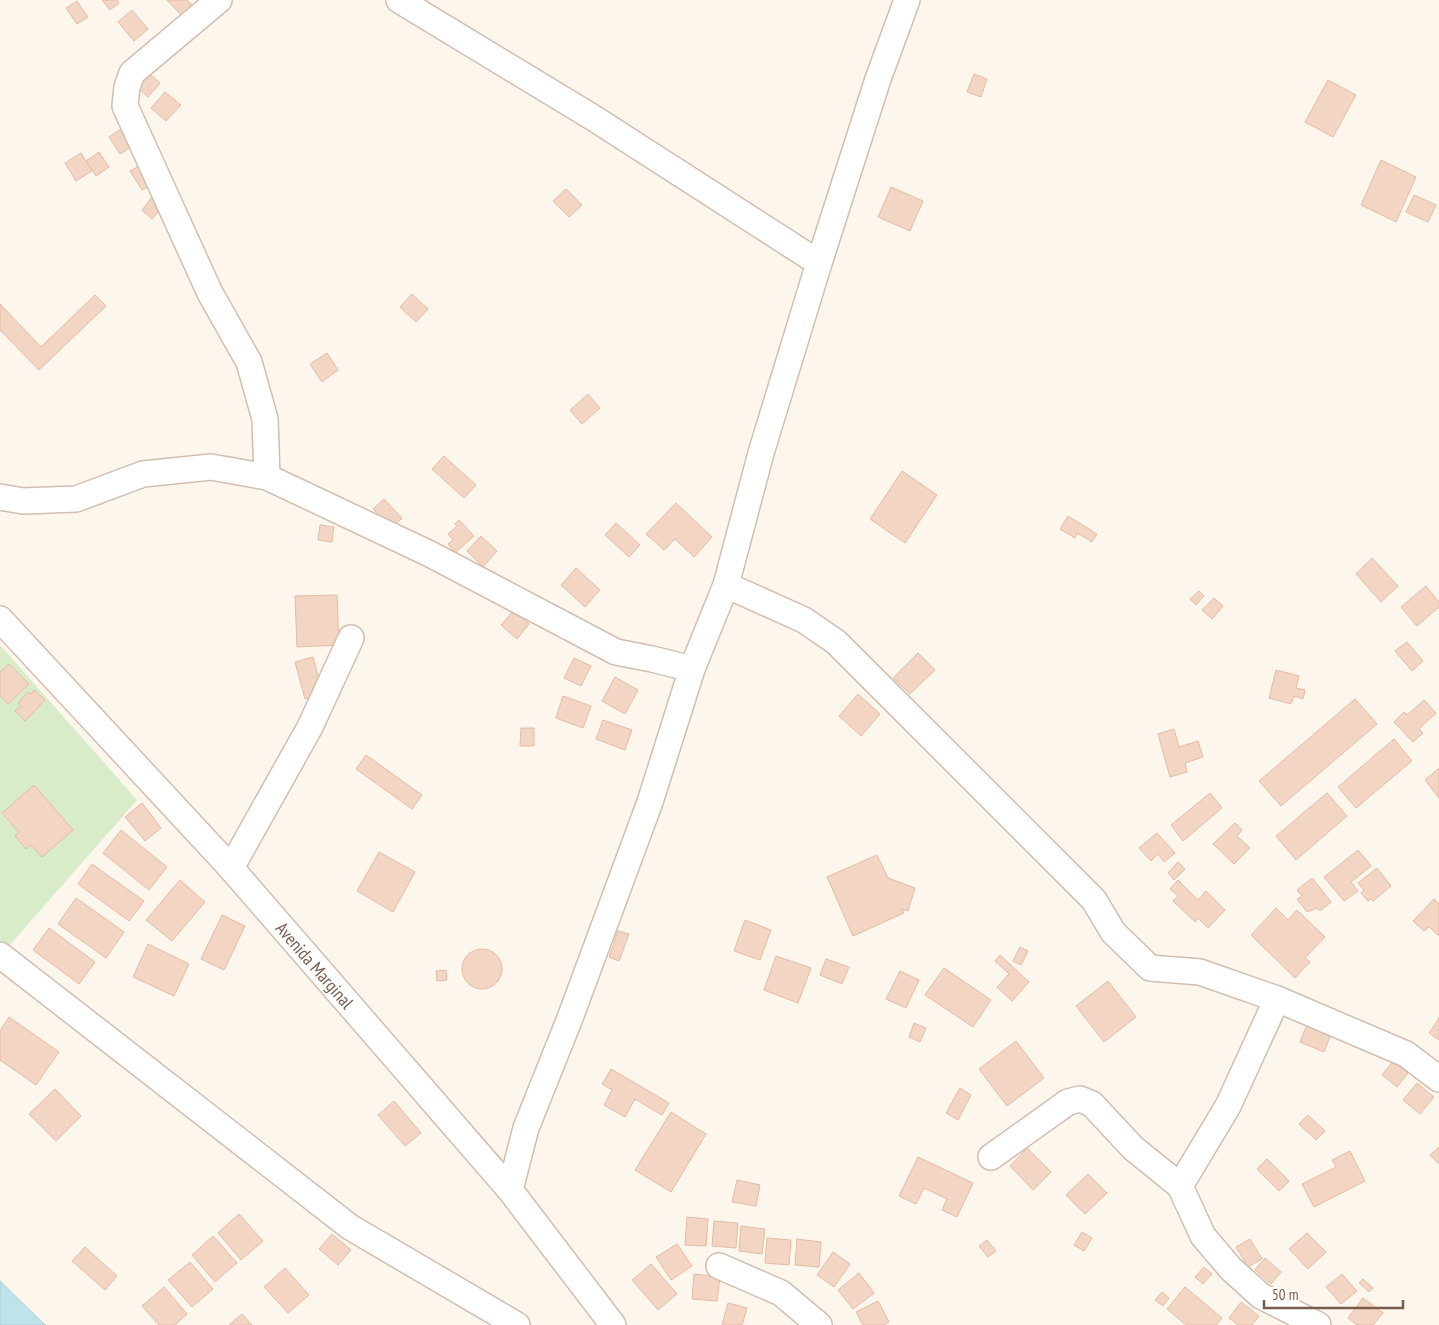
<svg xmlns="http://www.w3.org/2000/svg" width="1439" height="1325" font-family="'PT Sans Narrow',sans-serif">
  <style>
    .green { fill: #d8ecc9 }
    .water { fill: #bfe3e8; stroke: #a5d3da }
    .building { fill: #f3d5c3; stroke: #e6bba3 }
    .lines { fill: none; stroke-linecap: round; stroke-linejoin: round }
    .minor-casing { stroke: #d1beb0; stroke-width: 28 }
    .minor { stroke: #fff; stroke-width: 25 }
    .labels { text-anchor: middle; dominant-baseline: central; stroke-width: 5; stroke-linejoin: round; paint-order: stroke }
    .street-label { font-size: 18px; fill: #7a5c4d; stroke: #fffaf3 }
  </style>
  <rect width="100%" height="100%" fill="#fdf6ec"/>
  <!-- green -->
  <path class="green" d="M0,645L137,800L8,947L0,941Z"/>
  <!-- water -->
  <path class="water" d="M0,1281L44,1324L46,1325H0Z"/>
  <!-- building -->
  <g class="building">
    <path d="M102,0H117L119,3L110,10Z"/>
    <path d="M167,0H187L194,7L183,17Z"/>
    <path d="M77,1L88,17L77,24L66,8Z"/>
    <path d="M132,10L148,29L134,41L118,22Z"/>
    <path d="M150,74L160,83L148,97L138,88Z"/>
    <path d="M974,74L987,79L981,97L967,92Z"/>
    <path d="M1328,80L1356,95L1333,137L1305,122Z"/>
    <path d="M165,92L181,105L166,121L151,108Z"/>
    <path d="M124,127L135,144L120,154L109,137Z"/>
    <path d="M99,152L109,167L96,176L86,161Z"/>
    <path d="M81,153L92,171L76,181L65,163Z"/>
    <path d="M1381,160L1416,177L1396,222L1361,205Z"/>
    <path d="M144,163L156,182L142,190L130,171Z"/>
    <path d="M891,187L923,201L910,231L878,217Z"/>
    <path d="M566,189L582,205L569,217L553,201Z"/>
    <path d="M1414,195L1436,205L1428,222L1406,212Z"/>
    <path d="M152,197L163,206L152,219L142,210Z"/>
    <path d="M412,294L428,309L416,322L400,307Z"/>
    <path d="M95,295L106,306L39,370L0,330V304L41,347Z"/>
    <path d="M327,353L338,370L322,382L310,364Z"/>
    <path d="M588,394L600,408L582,424L570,410Z"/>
    <path d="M444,456L476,485L464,498L432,469Z"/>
    <path d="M902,471L937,495L905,543L870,519Z"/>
    <path d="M384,499L402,518L392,528L373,509Z"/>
    <path d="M676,503L712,537L694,557L675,539L664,550L646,534Z"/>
    <path d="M1068,516L1097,534L1092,542L1077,533L1075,538L1060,529Z"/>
    <path d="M459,520L474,536L455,553L448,544L453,540L448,534L457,526L455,524Z"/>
    <path d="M616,523L640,545L629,557L605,535Z"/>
    <path d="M320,525L334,527L332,542L318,540Z"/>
    <path d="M481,536L497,551L483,567L467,551Z"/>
    <path d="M1372,558L1398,586L1381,602L1356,574Z"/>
    <path d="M576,568L600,590L585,607L561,585Z"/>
    <path d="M1426,586L1439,602V607L1417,626L1401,607Z"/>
    <path d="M1199,591L1204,596L1196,605L1190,599Z"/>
    <path d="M337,595L339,645L297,647L295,596Z"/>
    <path d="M1214,598L1223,606L1212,619L1202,610Z"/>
    <path d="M514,610L529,624L517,639L501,625Z"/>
    <path d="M1407,642L1423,661L1412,671L1395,651Z"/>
    <path d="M918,653L935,670L910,694L893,678Z"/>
    <path d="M313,657L323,695L305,699L295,662Z"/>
    <path d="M574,658L591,666L581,686L564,678Z"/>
    <path d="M9,664L29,684L8,704L0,696V672Z"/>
    <path d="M1276,670L1299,676L1296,688L1305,690L1303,699L1294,696L1291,704L1269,698Z"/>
    <path d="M615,677L638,690L625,714L602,701Z"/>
    <path d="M34,690L45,700L25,721L15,711L21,706L18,703L28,692L31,694Z"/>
    <path d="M858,694L880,714L861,736L839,716Z"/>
    <path d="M563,696L591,706L583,728L556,718Z"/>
    <path d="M1355,699L1377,724L1281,806L1259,781Z"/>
    <path d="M1424,700L1436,713L1419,729L1423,733L1413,742L1394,722L1404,712L1407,715Z"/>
    <path d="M603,720L632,730L625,750L596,739Z"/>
    <path d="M521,728H534V746H520Z"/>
    <path d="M1174,729L1179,747L1198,741L1203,757L1185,763L1187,772L1170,777L1158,734Z"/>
    <path d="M1394,739L1412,761L1356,808L1338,787Z"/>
    <path d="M366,755L422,795L412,809L356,769Z"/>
    <path d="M1439,768V798L1425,780Z"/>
    <path d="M34,785L73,830L42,857L31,845L26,849L15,836L19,832L2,813Z"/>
    <path d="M1210,793L1222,808L1183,841L1171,825Z"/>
    <path d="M1327,793L1347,816L1296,860L1276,836Z"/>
    <path d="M142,803L161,828L145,841L125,817Z"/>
    <path d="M1235,823L1242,830L1237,836L1250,848L1234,864L1213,844Z"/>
    <path d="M121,830L167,867L149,890L103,853Z"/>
    <path d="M1157,833L1175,853L1164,862L1158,854L1151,861L1139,848Z"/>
    <path d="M1358,850L1371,866L1351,882L1358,891L1344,901L1324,877Z"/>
    <path d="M379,852L415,872L393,912L357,891Z"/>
    <path d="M877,855L888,878L915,888L908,911L902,909L904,913L853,936L827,877Z"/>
    <path d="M1178,862L1185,869L1174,880L1168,873Z"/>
    <path d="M92,864L144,901L129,921L78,884Z"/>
    <path d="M1377,868L1391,886L1373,901L1371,899L1368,901L1361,893L1364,890L1358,883Z"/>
    <path d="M1312,878L1331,902L1320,911L1317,908L1307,912L1297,899L1302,896L1297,890Z"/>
    <path d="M180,880L205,902L172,941L146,920Z"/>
    <path d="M1178,880L1198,900L1206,891L1225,910L1208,928L1198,918L1195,922L1173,901L1178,896L1170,889Z"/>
    <path d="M76,898L124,932L106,958L58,924Z"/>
    <path d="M1434,899L1439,904V936L1429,927L1424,931L1413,921Z"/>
    <path d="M1276,908L1288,920L1297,910L1325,937L1305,958L1310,962L1295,978L1251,935Z"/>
    <path d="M222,915L245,926L224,970L201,959Z"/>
    <path d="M745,920L771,930L760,960L734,951Z"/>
    <path d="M49,928L95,962L79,984L33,950Z"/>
    <path d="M618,931L629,934L619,961L609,957Z"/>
    <path d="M148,944L189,964L174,996L133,977Z"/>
    <path d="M1020,947L1028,951L1021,965L1013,961Z"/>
    <circle cx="482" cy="969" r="20"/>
    <path d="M1000,955L1029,982L1012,1001L997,987L1009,974L995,961Z"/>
    <path d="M776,956L811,968L798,1003L764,990Z"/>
    <path d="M826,959L849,967L842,984L820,975Z"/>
    <path d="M944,968L991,1000L973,1027L925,995Z"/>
    <path d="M446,970L447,980L437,981L436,971Z"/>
    <path d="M900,971L919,980L906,1008L886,999Z"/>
    <path d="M1108,981L1136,1017L1104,1042L1076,1006Z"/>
    <path d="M9,1017L59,1052L36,1085L0,1060V1031Z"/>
    <path d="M1439,1018V1040L1429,1033Z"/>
    <path d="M1308,1022L1332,1031L1324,1052L1300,1042Z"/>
    <path d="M914,1023L926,1028L920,1042L909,1037Z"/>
    <path d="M1016,1041L1044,1078L1007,1106L979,1069Z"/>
    <path d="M1393,1061L1408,1073L1397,1087L1382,1075Z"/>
    <path d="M611,1069L669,1103L662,1115L635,1099L625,1117L604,1105L612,1090L602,1084Z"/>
    <path d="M1417,1083L1434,1097L1420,1114L1403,1100Z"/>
    <path d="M960,1088L971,1095L958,1120L946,1113Z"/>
    <path d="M55,1089L81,1116L56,1141L29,1114Z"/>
    <path d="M394,1101L421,1133L405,1146L378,1115Z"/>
    <path d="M671,1112L706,1134L671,1192L635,1170Z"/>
    <path d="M1308,1115L1325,1131L1316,1140L1299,1124Z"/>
    <path d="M1439,1147V1164L1430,1155Z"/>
    <path d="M1027,1148L1051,1172L1033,1190L1010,1166Z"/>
    <path d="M1350,1151L1365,1181L1314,1207L1302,1184L1336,1167L1332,1160Z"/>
    <path d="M918,1157L973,1183L957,1217L942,1210L947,1199L924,1188L916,1204L899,1196Z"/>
    <path d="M1267,1159L1289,1181L1279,1191L1257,1169Z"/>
    <path d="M1088,1174L1107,1193L1085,1214L1066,1195Z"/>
    <path d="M737,1180L760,1185L756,1206L732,1202Z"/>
    <path d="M239,1214L263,1241L241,1260L218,1233Z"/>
    <path d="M687,1217L708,1219L706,1246L685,1245Z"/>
    <path d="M714,1221L738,1223L736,1248L712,1246Z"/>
    <path d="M741,1226L765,1229L762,1254L739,1251Z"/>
    <path d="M1082,1232L1092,1238L1084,1251L1074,1245Z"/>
    <path d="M1307,1233L1326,1252L1308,1269L1289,1249Z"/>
    <path d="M332,1234L351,1250L338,1265L319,1249Z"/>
    <path d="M213,1236L237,1263L215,1282L192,1255Z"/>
    <path d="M767,1238L791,1240L789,1265L765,1263Z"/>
    <path d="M797,1239L821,1242L819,1267L795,1265Z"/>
    <path d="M1250,1239L1262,1259L1248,1267L1236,1247Z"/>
    <path d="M987,1240L996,1251L988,1257L979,1246Z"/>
    <path d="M677,1244L692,1266L671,1280L656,1257Z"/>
    <path d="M85,1247L117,1276L105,1290L72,1261Z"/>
    <path d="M833,1252L850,1264L834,1287L817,1275Z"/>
    <path d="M1265,1258L1281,1272L1271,1284L1255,1270Z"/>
    <path d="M190,1262L213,1289L192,1307L168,1280Z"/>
    <path d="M651,1264L677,1294L658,1310L632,1280Z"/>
    <path d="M1204,1267L1212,1274L1203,1284L1195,1277Z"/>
    <path d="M285,1268L309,1295L288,1313L264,1287Z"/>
    <path d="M859,1273L874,1293L853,1309L838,1290Z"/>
    <path d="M694,1274L720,1277L717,1301L692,1299Z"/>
    <path d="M1342,1274L1357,1291L1341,1304L1326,1287Z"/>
    <path d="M1363,1279L1373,1288L1369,1292L1359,1283Z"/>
    <path d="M164,1287L187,1314L175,1325H159L142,1306Z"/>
    <path d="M1185,1287L1222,1318L1216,1325H1186L1167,1309Z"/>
    <path d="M1162,1292L1169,1298L1163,1306L1155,1300Z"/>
    <path d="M1363,1298L1383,1313L1373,1325H1357L1348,1318Z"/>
    <path d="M878,1301L889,1322L884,1325H863L856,1312Z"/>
    <path d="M1241,1302L1259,1316L1252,1325H1238L1229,1318Z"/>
    <path d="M728,1303L747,1308L742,1325H722Z"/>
    <path d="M242,1314L252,1325H229Z"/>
  </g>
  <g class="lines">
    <defs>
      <g id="minor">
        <path d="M219,0L132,73L127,87L125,106L210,293L249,362L265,419L267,477"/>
        <path d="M399,0L592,117L819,263"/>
        <path d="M0,497L23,501L76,499L143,474L211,467L267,477L430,554L616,652L652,659L692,669"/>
        <path d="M726,585L804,620L836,642L1094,900L1113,932L1150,968L1200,972L1277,999L1406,1054L1439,1079"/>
        <path id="s1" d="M0,619L231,868L510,1190L613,1325"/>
        <path d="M231,868L310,727L351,638"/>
        <path d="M0,955L350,1227L517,1325"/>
        <path d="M1277,999L1228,1106L1180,1186L1203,1236L1231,1269L1261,1296L1318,1325"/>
        <path d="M991,1157L1068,1102L1080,1099L1092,1104L1133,1148L1180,1186"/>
        <path d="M510,1190L526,1128L570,1018L650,802L692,669L726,585L761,453L819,263L878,79L907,0"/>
        <path d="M719,1266L781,1293L819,1325"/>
      </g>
    </defs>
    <!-- minor casing -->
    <use href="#minor" class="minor-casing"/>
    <!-- minor -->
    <use href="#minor" class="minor"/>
  </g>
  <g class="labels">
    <!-- street labels -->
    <g class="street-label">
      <text stroke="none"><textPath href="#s1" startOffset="468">Avenida Marginal</textPath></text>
    </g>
  </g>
  <!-- scale -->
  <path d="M1264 1300v8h139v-8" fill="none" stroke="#7a5c4d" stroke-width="2.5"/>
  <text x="1272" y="1300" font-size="15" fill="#7a5c4d" stroke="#fffaf3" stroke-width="4" paint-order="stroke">50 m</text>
</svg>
